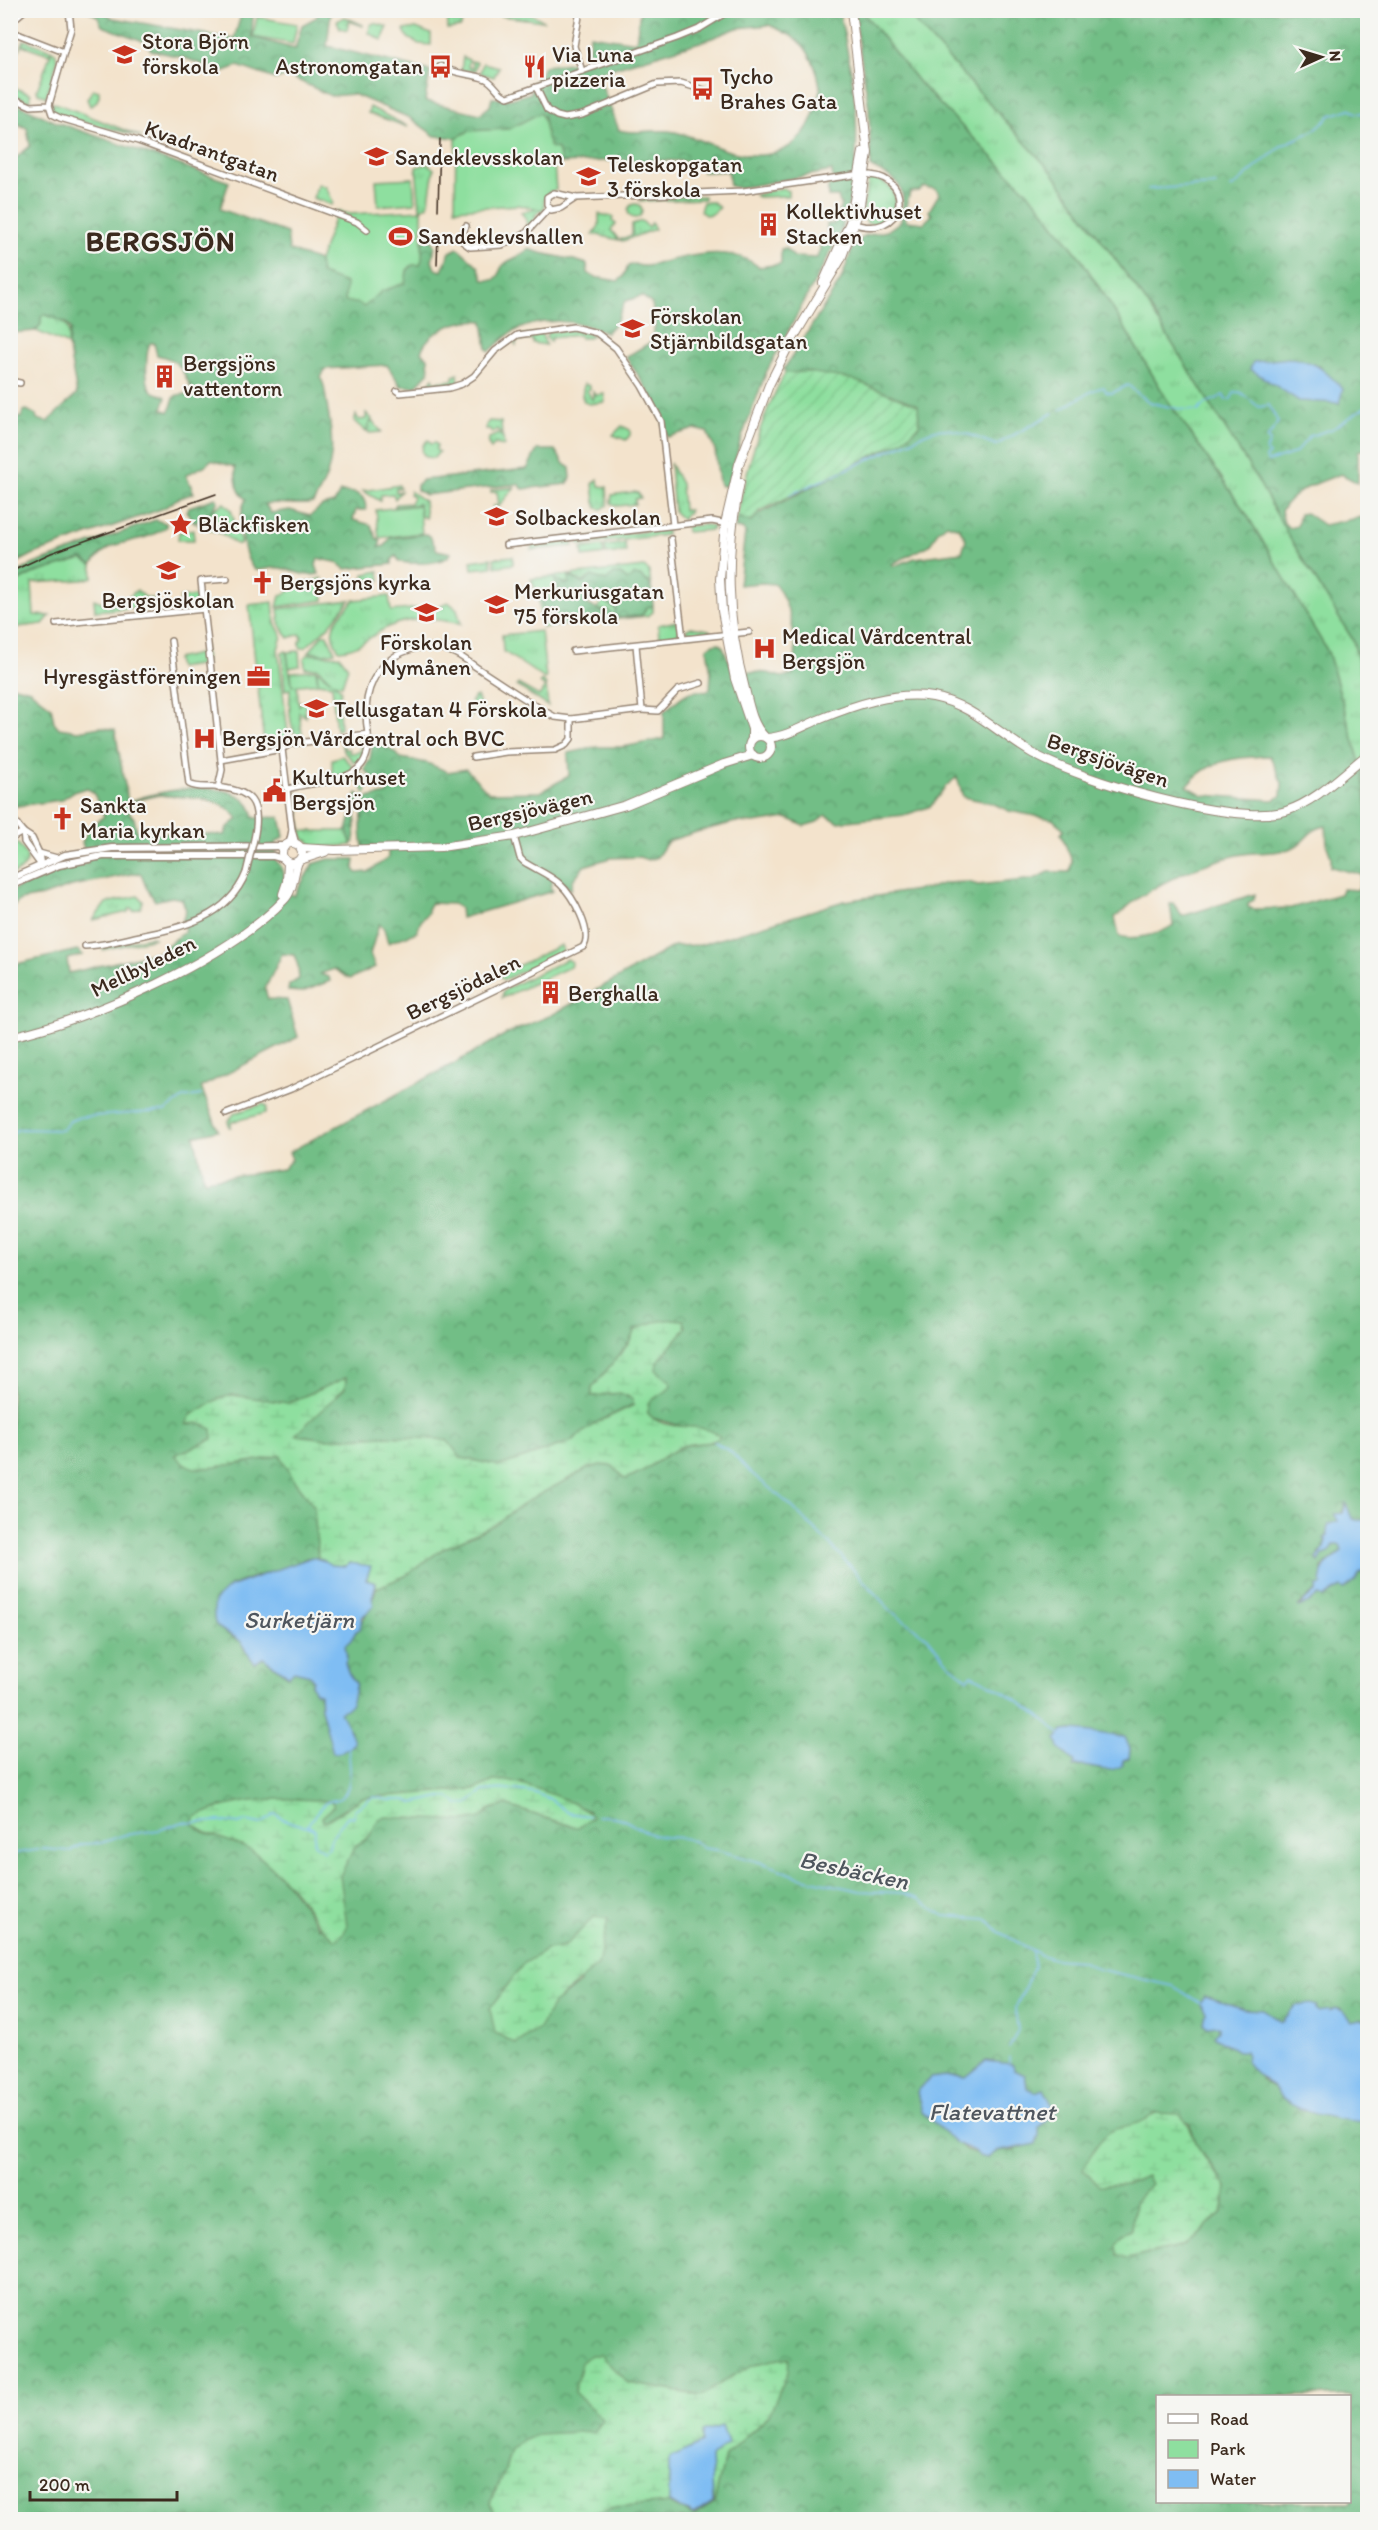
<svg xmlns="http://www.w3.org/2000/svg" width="1378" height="2530" font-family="Itim,sans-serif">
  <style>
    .grass { fill: url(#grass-tufts); stroke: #64845e; stroke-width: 1.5 }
    .forest { fill: url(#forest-crowns); stroke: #567452; stroke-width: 1.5; fill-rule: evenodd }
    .wetland { fill: url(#wetland-marsh); stroke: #64845e; stroke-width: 1.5; fill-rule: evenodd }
    .park { fill: #8edf9f; stroke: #64845e; stroke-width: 1.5 }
    .garden { fill: url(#garden-furrows); stroke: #64845e; stroke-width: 1.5 }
    .water { fill: #7fbdf3; stroke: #5d7488; stroke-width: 1.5 }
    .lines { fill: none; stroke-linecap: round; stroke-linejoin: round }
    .stream { stroke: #7fbdf3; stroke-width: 1.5 }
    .minor-casing { stroke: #978675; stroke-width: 8 }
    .tertiary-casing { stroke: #978675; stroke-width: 9 }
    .secondary-casing { stroke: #978675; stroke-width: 10 }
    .minor { stroke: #fff; stroke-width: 5 }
    .tertiary { stroke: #fff; stroke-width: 6 }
    .secondary { stroke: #fff; stroke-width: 8 }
    .tram { stroke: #3b2a1e; stroke-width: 1.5 }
    .minor-bridge-casing { stroke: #978675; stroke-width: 8; stroke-linecap: butt }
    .minor-bridge { stroke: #fff; stroke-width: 5 }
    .labels { text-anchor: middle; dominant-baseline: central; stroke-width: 4.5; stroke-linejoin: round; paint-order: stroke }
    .poi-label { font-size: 22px; fill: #3b2a1e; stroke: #f6f6f2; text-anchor: start }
    .street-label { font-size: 22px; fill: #3b2a1e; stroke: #f6f6f2 }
    .water-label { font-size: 24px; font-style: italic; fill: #4f565e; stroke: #f6f6f2 }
    .district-label { font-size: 28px; font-weight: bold; letter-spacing: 1.5px; fill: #3b2a1e; stroke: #f6f6f2 }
  </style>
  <defs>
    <pattern id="grass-tufts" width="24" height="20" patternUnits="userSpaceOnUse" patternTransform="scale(1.5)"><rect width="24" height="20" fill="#8edf9f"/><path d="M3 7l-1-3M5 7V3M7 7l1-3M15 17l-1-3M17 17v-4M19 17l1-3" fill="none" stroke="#7bc088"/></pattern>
    <pattern id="forest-crowns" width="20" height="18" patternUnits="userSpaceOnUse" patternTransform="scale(1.5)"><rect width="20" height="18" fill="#72be86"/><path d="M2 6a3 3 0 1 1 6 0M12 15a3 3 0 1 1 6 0" fill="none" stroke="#5f9b6d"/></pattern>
    <pattern id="wetland-marsh" width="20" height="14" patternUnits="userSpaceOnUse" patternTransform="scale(1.5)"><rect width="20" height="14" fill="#8edf9f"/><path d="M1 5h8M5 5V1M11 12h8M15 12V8" fill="none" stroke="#7bc088"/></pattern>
    <pattern id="garden-furrows" width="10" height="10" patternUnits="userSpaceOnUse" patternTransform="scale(1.5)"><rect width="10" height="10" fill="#8edf9f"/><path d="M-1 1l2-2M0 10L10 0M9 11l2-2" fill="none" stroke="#7bc088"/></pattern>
  </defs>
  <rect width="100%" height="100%" fill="#f6f6f2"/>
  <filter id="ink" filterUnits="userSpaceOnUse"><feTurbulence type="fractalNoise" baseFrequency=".0167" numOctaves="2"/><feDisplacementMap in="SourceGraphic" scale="12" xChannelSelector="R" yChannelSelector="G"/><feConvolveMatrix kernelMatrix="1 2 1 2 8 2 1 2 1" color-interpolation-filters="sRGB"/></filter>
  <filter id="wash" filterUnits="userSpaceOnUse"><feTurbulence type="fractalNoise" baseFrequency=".008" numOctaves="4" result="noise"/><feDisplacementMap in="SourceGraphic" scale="24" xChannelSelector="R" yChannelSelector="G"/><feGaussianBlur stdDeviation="1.35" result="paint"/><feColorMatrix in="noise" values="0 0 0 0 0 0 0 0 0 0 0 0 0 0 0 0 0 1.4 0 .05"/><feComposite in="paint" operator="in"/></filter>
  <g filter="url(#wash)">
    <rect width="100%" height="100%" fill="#f3e3cc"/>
    <!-- grass -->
    <g class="grass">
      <path d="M485,11C499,10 534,11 543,21L501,16V13L493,12L490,15V12L486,14Z"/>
      <path d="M862,11H905L1052,172L1147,303L1257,479L1291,540L1353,640L1367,697V808L1362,770L1328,652L1247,515L1166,398L1120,320L1079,256L1036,201L920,84Z"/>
      <path d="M449,12H463L461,27L447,29Z"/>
      <path d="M345,17L363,25V26L349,21L347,30L340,28L337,21Z"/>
      <path d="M374,23L388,27L382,40L369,33L370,25Z"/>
      <path d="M416,28L431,34V45L419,44L408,38L404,30Z"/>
      <path d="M24,40L51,50L49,54L22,45L20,50Z"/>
      <path d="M52,50L56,54L57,62L46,97L38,93L37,90Z"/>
      <path d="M463,57L469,60L468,67L473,68L471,61L477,62L475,71L461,70Z"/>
      <path d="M483,63L499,67L494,77L480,73Z"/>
      <path d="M10,86L31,94L30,102L11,93Z"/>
      <path d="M93,89L99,91C100,97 97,104 90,106L87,99Z"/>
      <path d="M52,103L58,104L142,137L58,115L52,108Z"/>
      <path d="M370,107L407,126L408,127L368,113Z"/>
      <path d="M428,164L434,169L428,206L420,209L416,167Z"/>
      <path d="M869,178C909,182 898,231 867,223L862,214Z"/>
      <path d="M318,184L326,187L333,202L332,205L313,198Z"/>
      <path d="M783,188L788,191V196L758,197L755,195Z"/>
      <path d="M700,196H704V199L640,201L642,198Z"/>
      <path d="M703,202H713L719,208L712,214L705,215L700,211Z"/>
      <circle cx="635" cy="211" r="7"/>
      <path d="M541,208L543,209L535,215L536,217L527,229L526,219L521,212Z"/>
      <path d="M599,214L613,217L612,221L616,224L611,230L619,240L632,235V224L642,221L648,227L651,223L655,229L623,241L593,234L599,226Z"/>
      <path d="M44,314C65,323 70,321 68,345L36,331L39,327L41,317Z"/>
      <path d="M575,330L593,335L589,338H580L579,335L551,338L550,342L546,337L548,332Z"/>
      <path d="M541,333L546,345L533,343L532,339L516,341V345L513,341L522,335Z"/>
      <path d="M458,374L459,383L433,386L429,384L433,378L435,382L453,380V376Z"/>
      <path d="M584,384L590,386V389L587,390L593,401V392L595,395L604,394L605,402L589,404L584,402L582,396Z"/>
      <path d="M366,413L372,419L367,428L372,421L382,432L369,433L367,429L366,432L354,421L356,415L359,420L366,419Z"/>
      <path d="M489,421L501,422L502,435L497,429L492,433L490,429H486V425Z"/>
      <path d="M622,426L630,430V435L626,440L613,435Z"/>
      <path d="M498,434L503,437L504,446L495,444L491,449L488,444L489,438Z"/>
      <path d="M428,440L431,444L435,443L437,445L436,450L439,452L434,458L426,457L422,452L423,445Z"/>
      <path d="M670,463L681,484L683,510H689V513L684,516L683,520L674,512Z"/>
      <path d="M598,479L599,486L607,487L608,505L602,509L597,508L595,502L593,484Z"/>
      <path d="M399,485L400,488H396V492L401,491L395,499L393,494L381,495L380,501L363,491Z"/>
      <path d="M515,487L514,488L494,512L493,506L499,505L497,492H491V490Z"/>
      <path d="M410,491L424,501L426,518L421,516L419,504L394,507L396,504L410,503L413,497L409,494Z"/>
      <path d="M634,492L638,493L641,498L635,499V504L618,506L611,503L612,495Z"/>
      <path d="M224,503L231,510L241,544H236L222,534L198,525C204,518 215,507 224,503Z"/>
      <path d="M706,525L713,526L712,530L687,532L686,526Z"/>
      <path d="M667,529L666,535L580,545L578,543V539Z"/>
      <path d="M573,541V546L531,550L533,544Z"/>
      <path d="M625,543L626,552L606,554L605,546Z"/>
      <path d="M603,546L604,554L583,557L582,548Z"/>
      <path d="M513,556V564L495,567L494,558Z"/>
      <path d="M491,558L492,567L472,569L471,561Z"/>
      <path d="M82,559L92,565L93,577L83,580L32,583L34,615L50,616L43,624L11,628V585L32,574Z"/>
      <path d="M644,567L649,571L651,585L640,576L634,575L628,580L620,574L606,581L592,576L583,583L571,576L569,583H557L560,592L567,593L568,599L555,593H543L541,598L550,625L556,626L542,628L538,595L531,579Z"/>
      <path d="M379,571L380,580L364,582V574Z"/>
      <path d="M322,578L324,600L277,607L280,596L303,584Z"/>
      <path d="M137,590L146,598L154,599V606L95,611L94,599L110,605L125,600Z"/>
      <path d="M389,596L391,611L441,606L448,602L457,609L461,624C432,617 403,616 377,633C364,642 355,649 339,650C323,627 339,618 354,600Z"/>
      <path d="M601,598L612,607L653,606V612L647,616L609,620L611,618L606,611L595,609L600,605Z"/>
      <path d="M350,600L329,626L305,648H301L299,644L302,638L300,634L289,638L280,625L278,609Z"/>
      <path d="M273,602L275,623L282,636L278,649L289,742L264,744L249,605Z"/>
      <path d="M677,621L679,632L677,635L659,637L658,625Z"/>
      <path d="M691,627L709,630L711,632L690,635L686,630Z"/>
      <path d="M541,631L546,677L545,679L503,651L502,635Z"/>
      <path d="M203,634L206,664L178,668L176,659L203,653Z"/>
      <path d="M327,634L335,652L323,654L309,652L322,635Z"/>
      <path d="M286,651L292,685H297L299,706L302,702L309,701L304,710L306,717L299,712L302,734L296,735C289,727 289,702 290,689L285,690L282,652Z"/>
      <path d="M309,654L340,656L348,667L342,685L333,683L318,668H305L304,658Z"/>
      <path d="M317,670L341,689L339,706L340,729L336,730L332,685L318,683Z"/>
      <path d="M542,680L546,685L548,706L517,686L518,684L539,696L545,687L540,683Z"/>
      <path d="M477,696L481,707L478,708V712L472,713L470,718H465L473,698Z"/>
      <path d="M361,739L366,742V750L360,762H354L343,751L341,742H344V749H349V753L360,752V747H364L363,742L356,740Z"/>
      <path d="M342,756L352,765V771L342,775L323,779L322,774L332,773V759Z"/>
      <path d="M360,772L365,777L367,791L365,794L359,781L346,780Z"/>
      <path d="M297,791L302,831H347L352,845L313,848L309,841L304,839L300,828Z"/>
      <path d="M17,843C33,859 29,867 11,875V863L13,861L11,844Z"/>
      <path d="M138,896L143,901L141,908L133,911L132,908L129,909L128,912L93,920L106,903Z"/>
      <path d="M150,937L155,938L103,950L105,946Z"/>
      <path d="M561,945L563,952L504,980L500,977L501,974Z"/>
      <path d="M567,959L572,962L570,967L502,998L503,992L508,988Z"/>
      <path d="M263,1104L267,1106L266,1113L231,1122V1127H229L228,1121L235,1113Z"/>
    </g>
    <!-- forest -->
    <g class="forest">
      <path d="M89,11H102L113,18L234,39L242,12L253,11L252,37L295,49L302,25L317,17L318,11H331L327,46L430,71L425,101L480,114L490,106L492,98L511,99L531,93L532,83L539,79L544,66L587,61L590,35L636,42L640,11H839C857,89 868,163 837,240L766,373L740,442L728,486H721L719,483L715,450L707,432L695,429L667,437C661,406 643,383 626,357L651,342L655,326L652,304L642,296L625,301L616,322L606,333C577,319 540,316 511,333C503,338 497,345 490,351L487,349L483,321C461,318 428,330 421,352L428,358L429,372L415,387L401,386L387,365L325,369L321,378L324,386C331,432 341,461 313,503C297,507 282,501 265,504L271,513L290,510L310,516L322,506L334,503L340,492C354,492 366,492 366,510H356L353,520L371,525L377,539L381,540L379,547L385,546L390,538L426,534L430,536L437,550L451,553C444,565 414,564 400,562L396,556L392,560V564L345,569L336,562L318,559L316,565L319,574C304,578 295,570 280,568C272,567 263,570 255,570C242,558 237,514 246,499C236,492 236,478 235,467L211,460L206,465L186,475L194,493L177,499L164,508L34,554L11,566V416L21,418L23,411L27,410L36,415L37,419L47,422L77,394L68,345L70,329L66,323L44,314L41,317V324L36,331L11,333V162L30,146L27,128L13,122L11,101L56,122L229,182L220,209L287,233L289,250L319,261L321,274L346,283L345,301L369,303L382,291L405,283L407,271L412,265H420L423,240L430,238L435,245L432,261L435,269L442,271L450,252L458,248L478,266L484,280H494L499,275C501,258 518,261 528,249C547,256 567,257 587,264L588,273L594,277L618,281L623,277L628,266L634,264C648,270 662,261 676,259C705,253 735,248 759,267L781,264V249L785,248L794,257L817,258L820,249L819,237H828L827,224H834V213L839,211L841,205L838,197H828V187L833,183L832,171L739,188L730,186L728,171L702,172L701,165L695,161L623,160L561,163L558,149L551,148L546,140L544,118L529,119L509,129L469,131L456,138L435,136L410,118L353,94L331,96L289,76L275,79L238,66L222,72L185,58L151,50L146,42L102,26L98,17ZM769,25C783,31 799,38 807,51C814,62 821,81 820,94C820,98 817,104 816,107C808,134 791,153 762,155C726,158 700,135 669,131C651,129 637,135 619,130L597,73L707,40L737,28ZM150,343H154L157,355C181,360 182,370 192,390L191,394C168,395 177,395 169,412L162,409L166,397C162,394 156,394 152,391C144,384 146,352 150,343Z"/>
      <path d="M854,11H862L920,84L1036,201L1079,256L1120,320L1166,398L1247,515L1328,652L1362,770L1367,808V1520L1359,1521L1351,1518L1346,1504L1338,1521L1328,1531L1325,1548L1319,1554L1323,1555L1334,1545H1340L1342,1551L1322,1567V1585L1298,1606L1319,1594L1355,1581L1360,1573L1367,1570V2021L1362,2019L1351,2021L1340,2009L1335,2008L1331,2012H1319L1311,2005L1295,2006L1281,2022L1263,2010L1244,2009L1205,1996L1206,2014L1204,2023L1207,2027L1219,2026L1220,2030L1215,2036L1245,2051L1261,2080L1274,2088L1282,2098L1300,2108L1329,2117L1367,2122V2519H581L591,2514L611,2508L669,2503L693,2516L714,2503L725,2456L769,2415L735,2374L702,2396L628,2383L599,2355L603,2420L595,2431L511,2450L505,2471L490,2503L496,2519H11V965L77,950L83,955L67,959L69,973L163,951L165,947L185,931L182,922L186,910L182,899L172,897L155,901L146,887L141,874L136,873L72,886L43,896L20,900L11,909V891L46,875L88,863L82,842L90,827L104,816L93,792L86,788L73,792L61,800L11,807V685L30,690L51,707L54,722L59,728L78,731L100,727L115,730L128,802C157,790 247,772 254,818L280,817L284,837L276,842V861C286,868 285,879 283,890L294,896L313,864L329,859H355L354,869L357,873L368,872L388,858V846L363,847C360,828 360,815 367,798L387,794L389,786L372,777L364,769L370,759L373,741L389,748L401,758L427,763L448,772L466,769L489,793L540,792L569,776L568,753L597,747H623L664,739V711C679,701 686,687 706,692L710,689L711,673L707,648L712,644L719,643L723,647L733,671L768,673L781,677L793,675C800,649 791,605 775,584L762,583L739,585L745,532L742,529L735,528L737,517L747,520L902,441L919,426L918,405C872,388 834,371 785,373L784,369L841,280L853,247L864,236L887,231L901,221C906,188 902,181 871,167L869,109ZM924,187L936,189L939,194L929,211L932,215L924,223L907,221L904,215L910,192L919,191ZM947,524L959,528L966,539L962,552L915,558L894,566L892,564L930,545L938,531ZM1270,756L1282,783L1281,796L1273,800L1203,795L1187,786C1208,759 1237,757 1270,756ZM957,777L963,797L992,803L1009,811L1052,819L1064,829L1061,834L1072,861L1070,872H1049L1034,879L978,885L968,882L945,883L930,888L844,901L700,945L674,946L552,1015L506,1034L455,1063L289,1152L292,1159L283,1169L204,1180L194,1136L218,1130L201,1087L298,1037L287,1000L268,999L265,989L282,954L294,955L298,966L299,979L289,985L288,991L302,992L330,981L329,977L320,974L334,969L350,979L375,967L370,954L379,924L384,929L388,943L417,932L421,921L428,913V907L431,903L453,904L460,908L461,918L553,891L550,887L554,876L571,890L573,880L584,866L610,858L639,857L648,860L657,857L668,841L700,831L736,822L754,823L787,818L804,826L817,822L826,815L838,822L905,815L931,806L945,787ZM159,795C184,798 223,794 238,819L227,828L225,835L137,832L134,818L129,812V807L138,800ZM1326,826L1327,846L1331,857V867L1362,875L1358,890L1342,889L1340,894L1291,908L1253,909L1248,907V903L1254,900L1255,894L1182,916L1173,903L1170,904L1173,925C1161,934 1134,941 1119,936L1115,917C1124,911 1131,903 1140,897C1169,878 1203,863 1238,855C1256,851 1275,855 1292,848C1307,842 1307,829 1326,826ZM635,1330L677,1339L657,1362L656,1370L671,1382L649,1402L647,1412L652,1418L685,1427L713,1442C704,1443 693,1443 684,1446C663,1454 647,1473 625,1478L613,1466L600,1465L587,1469L528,1500L493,1525L441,1550L405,1576L376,1588C372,1604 358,1634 345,1645L347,1658L345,1662L348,1673L356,1683C353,1695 354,1707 339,1711L345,1725L351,1731L334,1753L321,1708L320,1692L315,1691L311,1685L313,1680L310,1675L294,1671L288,1676L263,1658L255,1663L244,1649L241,1641C222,1632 205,1624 220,1601C223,1596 226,1589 231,1586C249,1577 270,1573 288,1567C300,1563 305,1555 318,1558L314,1506L295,1482L280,1455L266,1459L219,1465L175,1455L213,1439V1429L198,1423L187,1424L191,1415L202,1409L264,1401L288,1403L346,1378L345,1388L294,1435L327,1439L386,1436L461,1458L500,1466L570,1442L596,1423L634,1404L632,1398L620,1393L592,1396V1388L629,1343ZM1072,1730L1103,1736L1117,1735L1130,1749L1129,1758L1102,1770L1087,1766L1074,1767L1075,1763L1070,1757L1063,1731ZM494,1781L522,1783L589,1811L577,1828L505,1805L491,1809L480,1818L386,1817L379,1819L369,1837L355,1846L341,1870L319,1928C304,1904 269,1857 243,1846C225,1838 206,1837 192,1823L196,1817L222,1806L333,1807L322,1817L323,1821H326L362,1798L476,1789ZM580,1933V1983L554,2003L548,1949L565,1946ZM986,2061L1025,2075L1027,2088L1035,2092L1046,2093L1055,2115L1050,2116L1039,2128L1037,2140L1014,2150L996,2152L987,2158L965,2149L922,2112V2109L930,2078C942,2076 953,2075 966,2077ZM1155,2113L1189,2123L1198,2147L1227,2187L1222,2212L1187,2245L1126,2258L1123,2234L1132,2230L1135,2202L1152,2184L1147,2176L1126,2184L1111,2132L1145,2122ZM1158,2396H1350V2502H1158Z"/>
      <path d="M905,11H1367V449L1358,451V483L1341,474C1318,483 1294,489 1281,511L1284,523L1289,528L1297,526L1300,514L1306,513L1324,525L1367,516V697L1353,640L1291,540L1257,479L1147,303L1052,172ZM1253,362L1320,366L1339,403Z"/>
      <path d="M537,450H555L564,464L570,468L571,478L567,484L523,489L518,484L425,495L417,490V485L422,480L527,469Z"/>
      <path d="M216,498L218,501L211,511L195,523L186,511L189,507Z"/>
      <path d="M155,520L166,523V527C140,547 111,534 92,565L82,559L32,574L11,585V576L34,564Z"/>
      <path d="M614,574H620L628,580L634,575L640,576L651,585L653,606L647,607L642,615L621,618L614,616L616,609C606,606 604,597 595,593L585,603L602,612L609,611L612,614L609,620L556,626L549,624L548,613L542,606L543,593L555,592L568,598L567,593L558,589L554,578L566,584L569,583V576L583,583L592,576L606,581Z"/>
      <path d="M357,793L361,796L357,806L354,842L352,845L347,831Z"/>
    </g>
    <!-- wetland -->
    <g class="wetland">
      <path d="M674,1319L684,1320L686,1328L657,1362L656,1370L671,1382L670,1388L649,1402L647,1412C663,1435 702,1419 720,1437C709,1446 695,1441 683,1446C662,1455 646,1473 624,1479L613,1466L600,1465L587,1469L529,1500L493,1525L441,1550L405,1576L376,1588V1583L366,1580L370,1566L349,1563L346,1566L331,1565L318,1558L314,1506L295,1482L280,1455C267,1459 206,1470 195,1468C186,1466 181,1462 175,1455L213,1439L212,1429L198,1423L186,1424L191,1415L218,1399L232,1395L288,1403L346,1378L345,1388L295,1435L327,1439L386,1436L447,1440L461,1458L500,1466L570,1442L596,1423L634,1405L632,1398L620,1393L592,1396V1388L629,1343L635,1330L654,1322Z"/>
      <path d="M507,1780C524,1784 584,1803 592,1817L578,1828L505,1805L491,1809L480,1818L466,1821L386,1817L379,1819L369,1837L355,1846L340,1876L347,1926L344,1933L336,1940C317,1926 316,1919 303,1902C291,1886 273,1868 258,1855C238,1840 211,1840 192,1823L195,1817C239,1797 282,1797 329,1801L333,1803V1807L322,1817L323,1821H326L362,1798L476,1789L494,1781Z"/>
      <path d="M594,1917L608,1919L598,1965L554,2003L539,2029L516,2044L495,2033L490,2009L523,1964L548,1949L565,1946Z"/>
      <path d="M1155,2113L1179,2114C1190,2124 1192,2134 1198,2147C1206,2161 1216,2174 1227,2187L1222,2212L1187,2245L1126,2258L1117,2255L1116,2243L1123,2234L1132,2230L1135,2202L1151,2184L1147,2176L1126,2184L1099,2185L1083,2170C1089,2157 1099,2139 1111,2131C1128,2123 1139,2127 1155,2113Z"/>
      <path d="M590,2355H600L628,2383L702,2396C728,2378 756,2359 789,2358L788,2372L769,2415L725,2456L714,2503L693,2516L669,2503L611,2508L591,2514L581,2519H496L490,2503L505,2471L511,2450L525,2440L539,2434L595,2431L603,2420L574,2392L581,2363ZM702,2443L711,2457L713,2502L669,2459Z"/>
    </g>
    <!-- park -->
    <g class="park">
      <path d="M257,17L297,24L293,44L253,37Z"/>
      <path d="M540,113C547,122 544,137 551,148L558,149L561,163L554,164L556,190L549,192L544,200V210L519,205L455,209L456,138L469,131L509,129Z"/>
      <path d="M413,178L415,203L378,206L376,180Z"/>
      <path d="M422,210V259L420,265H412L407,270L405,283L382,291L364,307L360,304L345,301L346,283L321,274L319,261L337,211L350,214Z"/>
      <path d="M419,505L422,533L379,538L376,510Z"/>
      <path d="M193,530L194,540H178L179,532Z"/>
      <path d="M196,596L197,606L180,608V598Z"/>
      <path d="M299,651L300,666L289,668L287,652Z"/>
      <path d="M316,670L318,683L292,686L291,672Z"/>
    </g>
    <!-- garden -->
    <path class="garden" d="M808,372L851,379L918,405L919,426L902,441L760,511L751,522L737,517C747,468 760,418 785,373Z"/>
    <!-- water -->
    <g class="water">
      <path d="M1289,358C1317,361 1324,370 1343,389L1339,403L1299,401L1250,369L1253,362Z"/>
      <path d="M1346,1503C1352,1516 1348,1522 1367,1520V1570L1360,1573L1355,1581L1344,1589L1341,1587L1323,1598L1318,1595L1309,1603L1298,1607L1316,1591L1317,1586L1322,1585C1318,1564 1329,1566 1342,1551L1340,1545H1334L1328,1553L1323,1555L1319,1562L1317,1559L1325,1548L1327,1540L1324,1538L1328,1536L1327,1530L1329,1524L1338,1521L1334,1514L1343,1513Z"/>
      <path d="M312,1557L325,1561L331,1565L346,1566L349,1563L371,1566L366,1580L376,1583L372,1598L374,1606L362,1617L360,1629L356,1631L351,1640L345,1645L347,1658L345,1662L348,1673L356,1683C352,1697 355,1706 340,1712C344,1722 353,1732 354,1743C347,1750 343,1753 333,1753L321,1708L320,1693L315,1692L311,1685L313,1680L310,1675L294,1671L289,1676L263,1658L255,1663C248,1657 246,1645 239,1640C218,1625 211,1633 215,1600L229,1587Z"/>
      <path d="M1072,1730C1091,1731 1108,1735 1125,1737L1130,1749L1129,1758L1123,1760V1765C1106,1777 1090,1762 1073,1767L1075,1763L1059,1748L1056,1739L1063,1731Z"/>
      <path d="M1205,1996L1244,2009L1263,2010L1281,2022L1295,2006L1311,2004L1317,2006L1316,2010L1319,2012L1327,2009L1330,2011L1335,2008L1343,2011L1351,2021L1361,2019L1367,2021V2122C1344,2121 1300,2114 1282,2098C1278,2095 1276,2090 1273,2087C1262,2078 1253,2073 1246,2061L1247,2056L1245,2051H1237L1214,2036L1219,2030V2026L1207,2027L1204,2023L1206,2013L1200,2003Z"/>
      <path d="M986,2061L1012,2064L1013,2070L1025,2075L1027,2088L1035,2092L1044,2089L1056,2112L1055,2115L1050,2116L1039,2128V2136L1036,2144L996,2152L987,2158L979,2156L975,2151L956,2143L922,2112L917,2092L930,2078C942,2076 953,2075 966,2077Z"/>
      <path d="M722,2426L728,2444L711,2457L713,2502L693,2515L669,2502V2458L702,2443V2432Z"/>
    </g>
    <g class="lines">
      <!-- stream -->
      <g class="stream">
        <path d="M1230,187H1233L1281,146L1313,131L1331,115L1350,109C1355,113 1360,115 1366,112L1368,104"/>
        <path d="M1148,189L1216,185"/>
        <path d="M1060,410C1072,404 1092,388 1104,387L1106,392L1112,393L1128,385C1130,387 1147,401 1150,402C1160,406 1186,410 1198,411C1207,399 1212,403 1223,395L1226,400L1231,399L1234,393L1240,392L1259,407L1269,405L1278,422L1267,439L1270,441L1266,451L1269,454L1266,458L1268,462L1295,453L1310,436L1332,429L1368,405"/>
        <path d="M789,495L915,439C943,419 966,434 996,445L1053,413"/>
        <path d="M10,1134L19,1129L62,1130L70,1121L80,1117L165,1111L183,1098L201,1095"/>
        <path d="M714,1442L730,1451L750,1472L790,1505L832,1546L891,1611L929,1639L949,1664L968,1679L972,1675C1003,1690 1035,1710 1060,1734"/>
        <path d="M597,1816C629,1815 628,1826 654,1835C670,1840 690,1833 702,1848L717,1850L766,1864L799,1877L860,1891L904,1893L919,1899L944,1916L987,1919L999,1932L1041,1955L1054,1959L1081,1961L1098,1969L1173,1986L1200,2003"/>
        <path d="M308,1826L315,1830L314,1844L324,1851L329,1847C330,1835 341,1825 348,1816L354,1817V1810L373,1797L388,1800H406L413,1803L441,1797L450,1798L458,1804H467L483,1791L505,1789L532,1792L550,1799L568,1813L589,1816"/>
        <path d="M10,1854L44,1849L70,1851L82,1844L101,1843L124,1835L159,1830L183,1822L192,1823L219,1821L239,1824L246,1821L261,1824L275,1814L288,1822L307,1826C313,1818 320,1804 330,1801C335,1799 338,1801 343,1796C353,1785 350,1763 348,1749"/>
        <path d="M1009,2048L1018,2030L1015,2009L1034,1967L1032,1951"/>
        <path d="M1009,2063V2057"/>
      </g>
    </g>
  </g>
  <g filter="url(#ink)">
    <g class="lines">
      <defs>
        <g id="minor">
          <path d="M580,10L574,46L582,71"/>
          <path d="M10,31L64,52L71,29L69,10"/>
          <path d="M438,68L441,66C455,75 471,73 486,79C496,84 498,95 508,97L677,38L699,29L730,10"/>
          <path d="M536,87L547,110L557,116L565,118L582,115L657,84L681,83L707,91"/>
          <path d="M10,97L31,106L49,105L64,52"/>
          <path d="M49,105L52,114L60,118L138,141L357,222L367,230"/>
          <path d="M576,198L561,208L551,210L547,204V197L554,193L576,198L743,191L854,175"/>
          <path d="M852,223C904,242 917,179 870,175"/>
          <path d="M466,226L462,235L463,242L470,247L502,245L517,239L525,234L549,208"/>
          <path d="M10,381L20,383"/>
          <path d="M397,391L400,393L449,388L462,384L474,376L495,351L517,335L573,327L597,333L616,348L642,386L661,421L673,525"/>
          <path d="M671,539L683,639"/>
          <path d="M506,545L712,521L732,525"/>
          <path d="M56,624L205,609"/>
          <path d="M171,641L189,784C196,788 205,787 213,787C252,789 262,802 254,839"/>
          <path d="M636,645L642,710L658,711L678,690L701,683"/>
          <path d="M573,651L749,632"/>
          <path d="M368,734C364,709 365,685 384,665C398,651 420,644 440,648C454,651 465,659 476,667C502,684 528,702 555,717L571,719L642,710"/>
          <path d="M282,749L292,830L296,844"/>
          <path d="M473,757L506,752L555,750L566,745L571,739V719"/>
          <path d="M221,760L282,749L290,744L368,734C374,787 321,778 288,789"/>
          <path d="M218,788L222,770L221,760L201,581L227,579"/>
          <path d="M10,815L23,832L32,838L39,853L41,866"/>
          <path d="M23,832L24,842L40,864"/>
          <path d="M10,839L23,832"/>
          <path d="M289,844L292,830"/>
          <path d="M39,853L57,858"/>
          <path d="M85,946C101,946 118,941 135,937C178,928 227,920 246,873"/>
          <path d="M226,1114L291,1089L583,947C594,933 573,896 560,884C550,875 535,869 524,862L520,858L514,836"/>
        </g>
        <g id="tertiary">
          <path d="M10,22L24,10"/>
          <path d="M10,879L65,855L112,848L285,846"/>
          <path d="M10,886L59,865L103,856H273L283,859"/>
        </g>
        <g id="secondary">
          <path d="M823,283L850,222L863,152"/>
          <path d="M740,482C725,553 726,619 745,689C749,705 752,724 764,736"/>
          <circle cx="760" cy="747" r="11"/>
          <path d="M767,738C785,737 802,727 818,720C854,705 894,691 933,697C971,704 999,734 1032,753C1079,780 1234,827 1286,811C1317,801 1342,774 1368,754"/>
          <path d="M752,739V729L735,679L722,611L720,579L725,524L739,464L769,385L788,347L841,259L859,211L868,153L851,10"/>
          <circle cx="292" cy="853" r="10"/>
          <path d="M301,848L335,850L441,847L514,836L626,805L724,764L753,755"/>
          <path d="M300,860L325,852"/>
          <path d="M283,894L287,882L288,863"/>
          <path d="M10,1037C92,1019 226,960 284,900C294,890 293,874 298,862"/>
        </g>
      </defs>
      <!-- minor casing -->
      <use href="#minor" class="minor-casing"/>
      <!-- tertiary casing -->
      <use href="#tertiary" class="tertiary-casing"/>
      <!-- secondary casing -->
      <use href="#secondary" class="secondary-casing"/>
      <!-- minor -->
      <use href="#minor" class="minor"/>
      <!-- tertiary -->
      <use href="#tertiary" class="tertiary"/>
      <!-- secondary -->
      <use href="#secondary" class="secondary"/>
      <!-- tram -->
      <g class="tram">
        <path d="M438,210L440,139"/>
        <path d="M437,265L438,233"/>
        <path d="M10,572L51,553L216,494"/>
      </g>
      <defs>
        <path id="minor-bridge" d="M246,873L254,839"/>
      </defs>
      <!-- minor-bridge casing -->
      <use href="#minor-bridge" class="minor-bridge-casing"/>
      <!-- minor-bridge -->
      <use href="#minor-bridge" class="minor-bridge"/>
    </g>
  </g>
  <!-- icons -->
  <defs>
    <symbol id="school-bare" viewBox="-9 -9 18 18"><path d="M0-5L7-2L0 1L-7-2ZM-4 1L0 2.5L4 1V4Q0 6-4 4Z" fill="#c8321e" stroke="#f6f6f2" stroke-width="2.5" paint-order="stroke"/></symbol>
    <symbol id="bus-bare" viewBox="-9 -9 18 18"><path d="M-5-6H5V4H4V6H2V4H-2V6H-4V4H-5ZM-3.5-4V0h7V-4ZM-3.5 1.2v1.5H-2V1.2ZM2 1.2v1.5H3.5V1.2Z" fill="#c8321e" stroke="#f6f6f2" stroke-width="2.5" paint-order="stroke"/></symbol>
    <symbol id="restaurant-bare" viewBox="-9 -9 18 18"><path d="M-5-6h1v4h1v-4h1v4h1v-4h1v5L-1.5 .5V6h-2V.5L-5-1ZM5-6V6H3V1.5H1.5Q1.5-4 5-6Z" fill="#c8321e" stroke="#f6f6f2" stroke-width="2.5" paint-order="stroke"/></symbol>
    <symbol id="building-bare" viewBox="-9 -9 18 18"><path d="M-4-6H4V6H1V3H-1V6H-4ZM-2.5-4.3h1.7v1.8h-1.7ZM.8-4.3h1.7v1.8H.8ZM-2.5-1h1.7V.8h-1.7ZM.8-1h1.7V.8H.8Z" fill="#c8321e" stroke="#f6f6f2" stroke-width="2.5" paint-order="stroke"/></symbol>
    <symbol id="stadium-bare" viewBox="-9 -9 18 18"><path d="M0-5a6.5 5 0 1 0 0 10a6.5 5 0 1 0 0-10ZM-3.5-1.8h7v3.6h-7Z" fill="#c8321e" stroke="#f6f6f2" stroke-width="2.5" paint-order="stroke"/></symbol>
    <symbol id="sight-bare" viewBox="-9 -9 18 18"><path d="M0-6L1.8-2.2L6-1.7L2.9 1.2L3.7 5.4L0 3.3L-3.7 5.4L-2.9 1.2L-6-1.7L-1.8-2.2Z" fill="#c8321e" stroke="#f6f6f2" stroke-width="2.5" paint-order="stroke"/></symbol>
    <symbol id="church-bare" viewBox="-9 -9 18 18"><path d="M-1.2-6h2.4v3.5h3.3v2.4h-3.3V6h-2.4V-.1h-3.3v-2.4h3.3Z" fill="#c8321e" stroke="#f6f6f2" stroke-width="2.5" paint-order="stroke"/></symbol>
    <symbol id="hospital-bare" viewBox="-9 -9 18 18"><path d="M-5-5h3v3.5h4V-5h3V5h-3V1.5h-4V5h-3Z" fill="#c8321e" stroke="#f6f6f2" stroke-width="2.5" paint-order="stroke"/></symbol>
    <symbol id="office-bare" viewBox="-9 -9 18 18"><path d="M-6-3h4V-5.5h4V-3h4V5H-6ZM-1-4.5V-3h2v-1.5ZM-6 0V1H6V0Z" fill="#c8321e" stroke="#f6f6f2" stroke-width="2.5" paint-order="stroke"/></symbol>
    <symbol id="civic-bare" viewBox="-9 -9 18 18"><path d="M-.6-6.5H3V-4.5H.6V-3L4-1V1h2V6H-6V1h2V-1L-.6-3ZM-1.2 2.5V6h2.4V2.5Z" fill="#c8321e" stroke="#f6f6f2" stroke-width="2.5" paint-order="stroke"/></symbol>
  </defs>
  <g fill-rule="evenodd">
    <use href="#school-bare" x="108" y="38" width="33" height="33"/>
    <use href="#bus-bare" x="424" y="50" width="33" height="33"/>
    <use href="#restaurant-bare" x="518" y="50" width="33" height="33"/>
    <use href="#bus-bare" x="686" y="72" width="33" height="33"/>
    <use href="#school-bare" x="360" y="140" width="33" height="33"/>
    <use href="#school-bare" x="572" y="160" width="33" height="33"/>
    <use href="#building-bare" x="752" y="208" width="33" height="33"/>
    <use href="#stadium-bare" x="384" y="220" width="33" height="33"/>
    <use href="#school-bare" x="616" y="312" width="33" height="33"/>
    <use href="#building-bare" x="148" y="360" width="33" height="33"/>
    <use href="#school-bare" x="480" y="500" width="33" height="33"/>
    <use href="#sight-bare" x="164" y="508" width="33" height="33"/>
    <use href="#school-bare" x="152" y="554" width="33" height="33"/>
    <use href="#church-bare" x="246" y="566" width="33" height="33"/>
    <use href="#school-bare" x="480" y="588" width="33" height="33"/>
    <use href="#school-bare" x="410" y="596" width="33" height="33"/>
    <use href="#hospital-bare" x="748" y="632" width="33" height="33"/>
    <use href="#office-bare" x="242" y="660" width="33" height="33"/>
    <use href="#school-bare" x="300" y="692" width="33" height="33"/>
    <use href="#hospital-bare" x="188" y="722" width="33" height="33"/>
    <use href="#civic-bare" x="258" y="774" width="33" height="33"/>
    <use href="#church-bare" x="46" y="802" width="33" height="33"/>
    <use href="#building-bare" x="534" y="976" width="33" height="33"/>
  </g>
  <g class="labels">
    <!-- poi labels -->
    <g class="poi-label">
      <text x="142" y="41">Stora Björn<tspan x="142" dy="25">förskola</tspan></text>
      <text x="552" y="54">Via Luna<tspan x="552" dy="25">pizzeria</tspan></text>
      <text x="423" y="66" text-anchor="end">Astronomgatan</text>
      <text x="720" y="76">Tycho<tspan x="720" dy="25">Brahes Gata</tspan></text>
      <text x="395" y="157">Sandeklevsskolan</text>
      <text x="607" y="164">Teleskopgatan<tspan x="607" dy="25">3 förskola</tspan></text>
      <text x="786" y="211">Kollektivhuset<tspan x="786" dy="25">Stacken</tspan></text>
      <text x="418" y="236">Sandeklevshallen</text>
      <text x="650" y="316">Förskolan<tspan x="650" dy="25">Stjärnbildsgatan</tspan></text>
      <text x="183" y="363">Bergsjöns<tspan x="183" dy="25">vattentorn</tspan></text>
      <text x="515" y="517">Solbackeskolan</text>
      <text x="198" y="524">Bläckfisken</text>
      <text x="280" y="582">Bergsjöns kyrka</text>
      <text x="514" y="591">Merkuriusgatan<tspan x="514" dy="25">75 förskola</tspan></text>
      <text x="168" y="600" text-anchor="middle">Bergsjöskolan</text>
      <text x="782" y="636">Medical Vårdcentral<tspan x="782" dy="25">Bergsjön</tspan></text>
      <text x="426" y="642" text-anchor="middle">Förskolan<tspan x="426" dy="25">Nymånen</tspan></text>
      <text x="241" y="676" text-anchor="end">Hyresgästföreningen</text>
      <text x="334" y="709">Tellusgatan 4 Förskola</text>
      <text x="222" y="738">Bergsjön Vårdcentral och BVC</text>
      <text x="292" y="777">Kulturhuset<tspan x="292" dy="25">Bergsjön</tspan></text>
      <text x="80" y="805">Sankta<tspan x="80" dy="25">Maria kyrkan</tspan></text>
      <text x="568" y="993">Berghalla</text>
    </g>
    <!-- street labels -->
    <g class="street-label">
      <text transform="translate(212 151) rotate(20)">Kvadrantgatan</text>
      <text transform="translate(1108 760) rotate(19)">Bergsjövägen</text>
      <text transform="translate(530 810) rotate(-13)">Bergsjövägen</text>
      <text transform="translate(143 966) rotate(-26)">Mellbyleden</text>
      <text transform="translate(463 987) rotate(-26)">Bergsjödalen</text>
    </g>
    <!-- water labels -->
    <g class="water-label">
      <text x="299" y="1619">Surketjärn</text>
      <text transform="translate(854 1870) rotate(12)">Besbäcken</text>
      <text x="992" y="2111">Flatevattnet</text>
    </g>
    <!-- district labels -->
    <g class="district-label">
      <text x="161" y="241">BERGSJÖN</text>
    </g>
  </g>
  <!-- margin -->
  <rect width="1378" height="2530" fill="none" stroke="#f6f6f2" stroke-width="36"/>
  <!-- legend -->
  <rect x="1156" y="2395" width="195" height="108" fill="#f6f6f2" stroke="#aba49d" stroke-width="1.5"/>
  <rect x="1168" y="2414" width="30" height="9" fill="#ffffff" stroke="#aba49d" stroke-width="1.5"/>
  <text x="1210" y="2425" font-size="18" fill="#3b2a1e">Road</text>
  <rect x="1168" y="2440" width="30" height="18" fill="#8edf9f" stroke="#aba49d" stroke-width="1.5"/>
  <text x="1210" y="2455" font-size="18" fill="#3b2a1e">Park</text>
  <rect x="1168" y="2470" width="30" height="18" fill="#7fbdf3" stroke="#aba49d" stroke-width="1.5"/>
  <text x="1210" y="2485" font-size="18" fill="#3b2a1e">Water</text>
  <!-- north arrow -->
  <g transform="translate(1321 57) rotate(86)" stroke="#f6f6f2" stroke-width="4.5" paint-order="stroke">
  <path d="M0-4.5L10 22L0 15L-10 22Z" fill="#3b2a1e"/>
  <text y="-9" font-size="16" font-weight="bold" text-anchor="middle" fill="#3b2a1e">N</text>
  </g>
  <!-- scale -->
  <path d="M30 2491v9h147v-9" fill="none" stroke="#3b2a1e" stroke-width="3"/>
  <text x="39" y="2491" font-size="18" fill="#3b2a1e" stroke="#f6f6f2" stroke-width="4.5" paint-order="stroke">200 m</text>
</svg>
